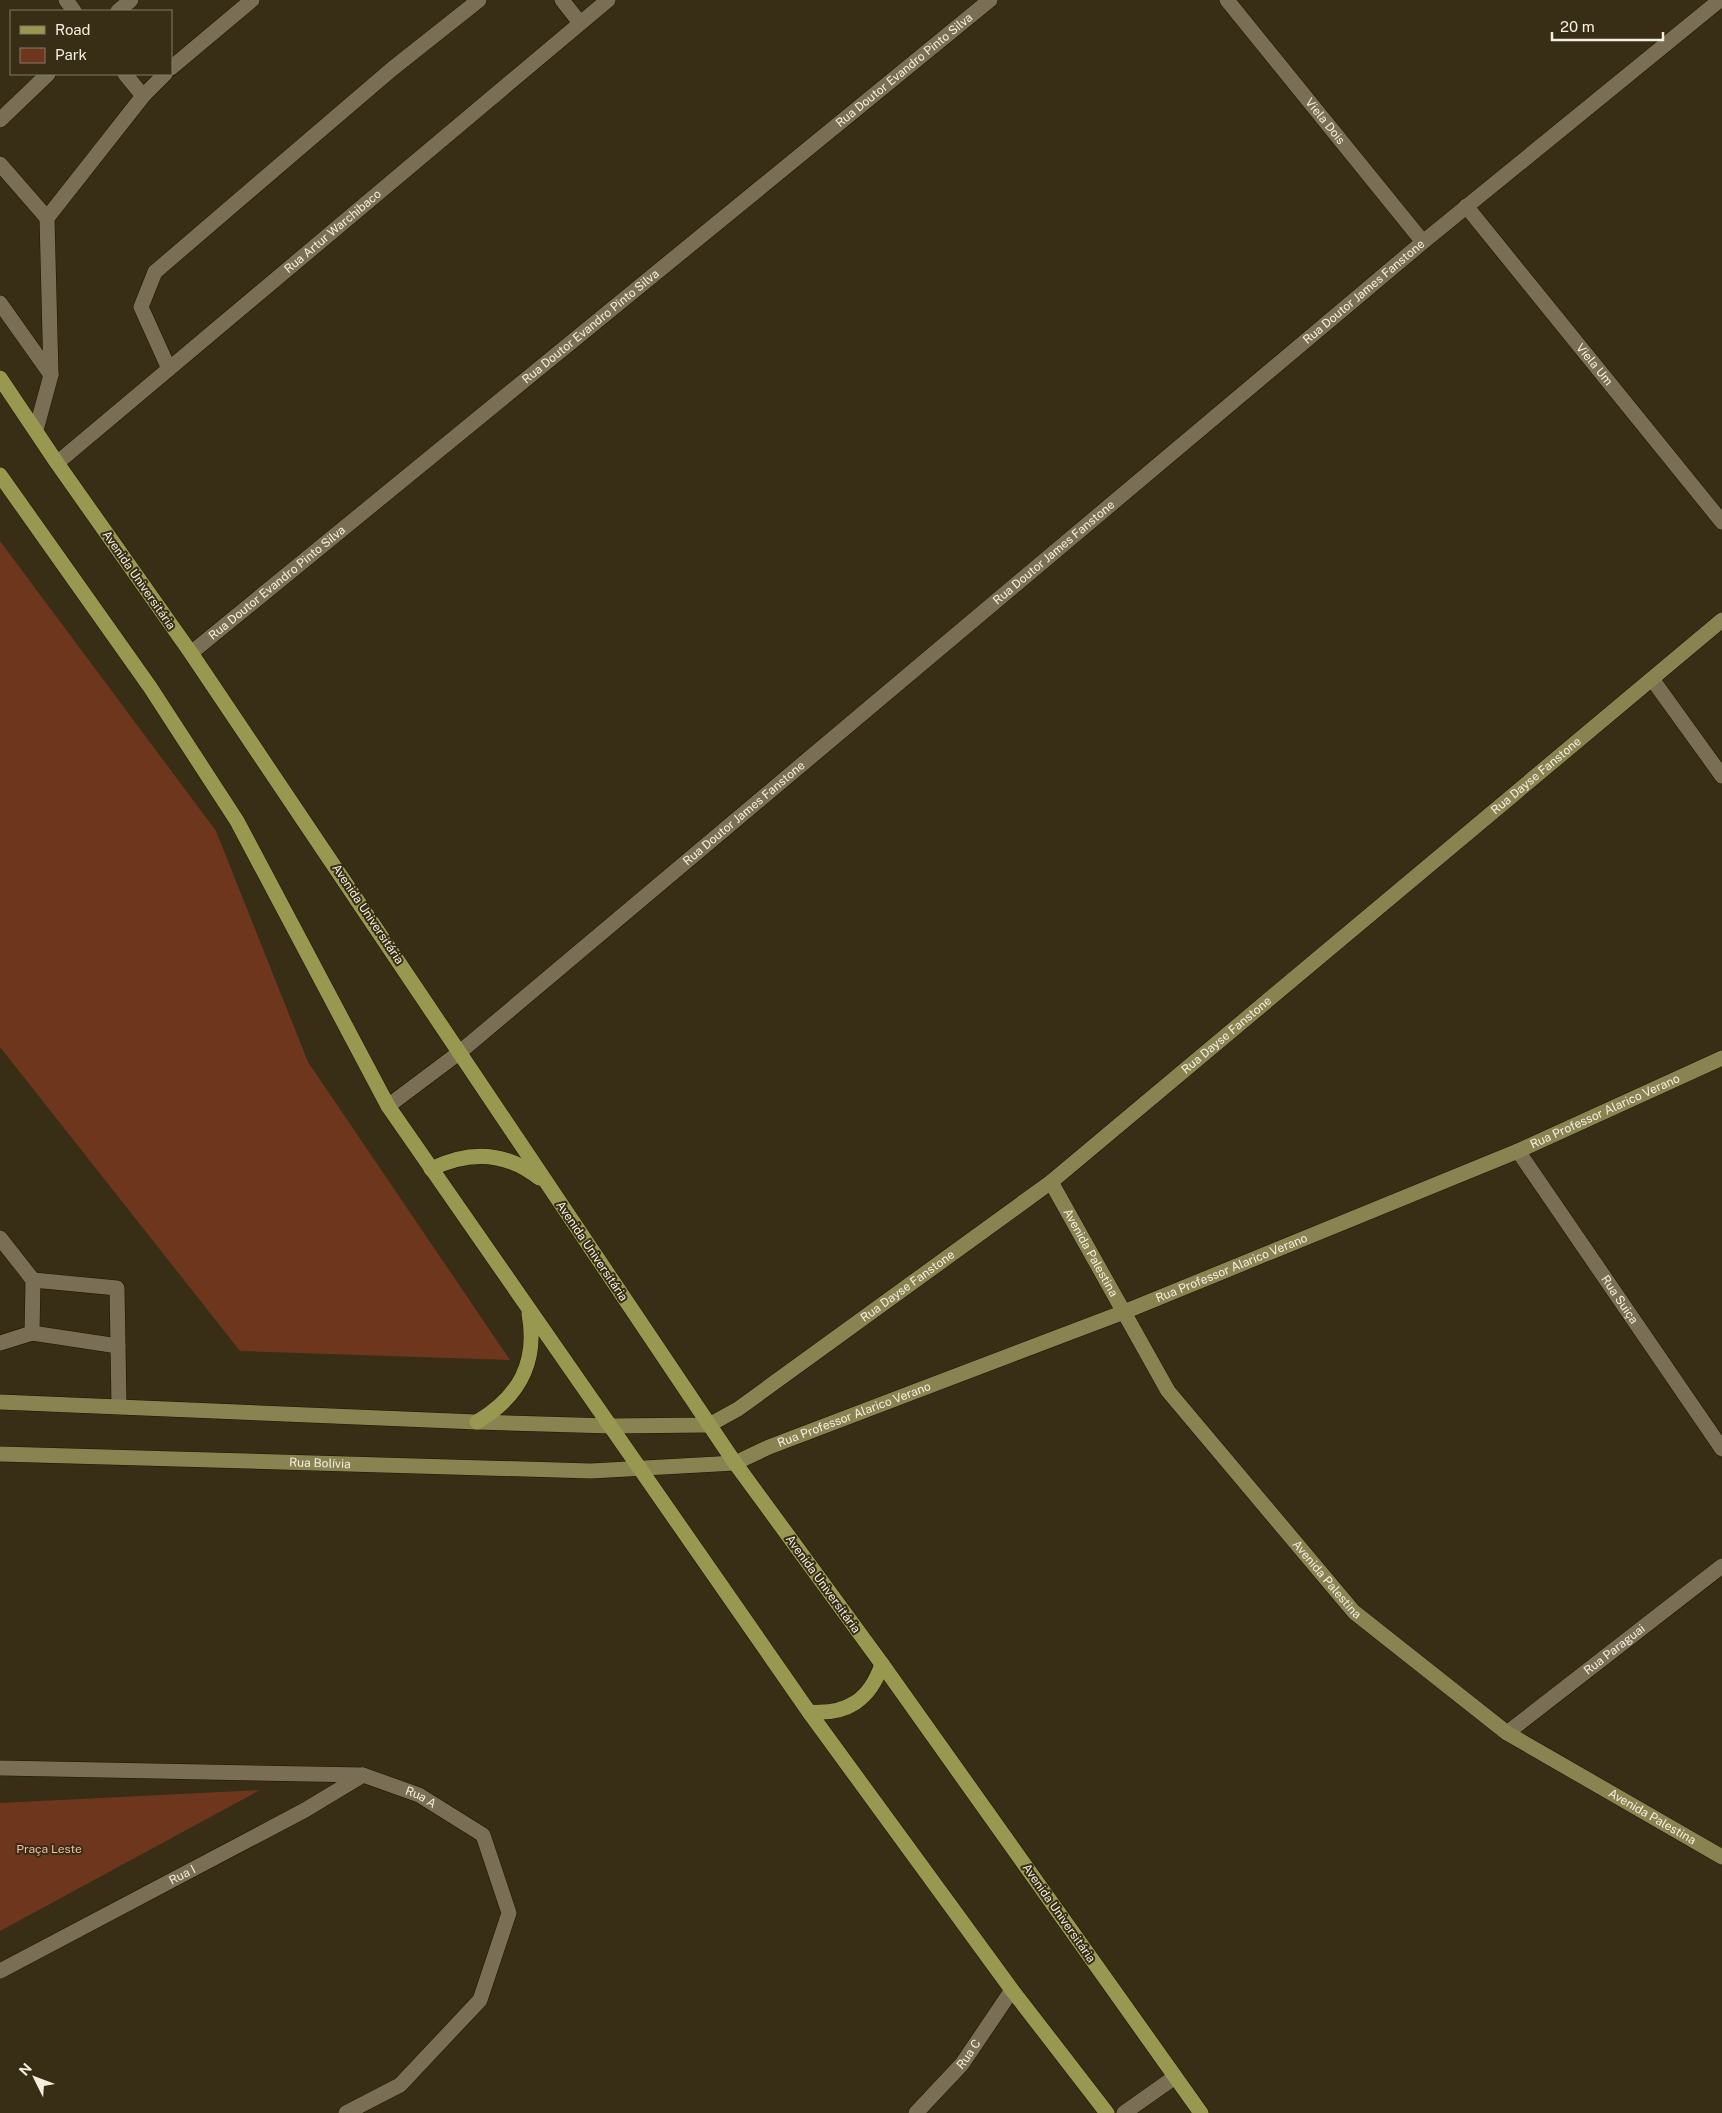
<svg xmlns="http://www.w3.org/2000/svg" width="1722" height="2113" font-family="'Public Sans',sans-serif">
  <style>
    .green { fill: #6f361e }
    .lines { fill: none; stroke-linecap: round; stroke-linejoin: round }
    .lane-casing { stroke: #1e1500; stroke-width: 16 }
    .street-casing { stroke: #1e1500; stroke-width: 16 }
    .secondary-casing { stroke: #1e1500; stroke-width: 16 }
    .primary-casing { stroke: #1e1500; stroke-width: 16 }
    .lane { stroke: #7a6f55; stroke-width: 15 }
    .street { stroke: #7a6f55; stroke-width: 15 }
    .secondary { stroke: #898352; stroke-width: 15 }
    .primary { stroke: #999850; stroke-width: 15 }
    .labels { text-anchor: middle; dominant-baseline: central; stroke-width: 4; stroke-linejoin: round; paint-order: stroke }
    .street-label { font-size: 12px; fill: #f4eedf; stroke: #372e15 }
    .park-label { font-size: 12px; fill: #f8bba3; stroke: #372e15 }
  </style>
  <rect width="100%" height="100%" fill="#372e15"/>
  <!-- green -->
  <g class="green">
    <path d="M0,541L216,831L308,1062L510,1360L240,1351L0,1047Z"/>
    <path d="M260,1790L0,1931V1803Z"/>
  </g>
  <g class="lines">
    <defs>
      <g id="lane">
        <path d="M66,0L74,11"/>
        <path d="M562,0L580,23"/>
        <path d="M118,11L131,0"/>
        <path d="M171,68L252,0"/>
        <path d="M125,74L143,96"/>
        <path d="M0,120L48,74"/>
        <path d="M0,164L47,218"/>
        <path d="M0,303L51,375"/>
        <path d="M169,369L141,307L155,272L392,69L479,0"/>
        <path d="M36,430L51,375L47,218L143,96L165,74"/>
        <path id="s1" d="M57,463L608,0"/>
        <path d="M0,1238L33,1280L32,1333L0,1343"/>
        <path d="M33,1280L117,1288L119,1405"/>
        <path d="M32,1333L118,1346"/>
      </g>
      <g id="street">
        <path id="s2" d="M1227,0L1423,242"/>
        <path id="s3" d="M1466,206L1722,522"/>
        <path id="s4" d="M191,653L990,0"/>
        <path d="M1652,679L1722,776"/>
        <path id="s5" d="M388,1106L460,1052L1423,242L1720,0"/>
        <path id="s6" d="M1518,1151L1722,1449"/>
        <path id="s7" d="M1507,1733L1722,1566"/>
        <path id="s8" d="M0,1768L363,1775L419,1795L483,1835L509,1913L480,2000L400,2085L346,2113"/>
        <path id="s9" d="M0,1971L305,1810L363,1775"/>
        <path id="s10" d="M916,2113L962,2064L1012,1990"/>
        <path d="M1124,2113L1175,2077"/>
      </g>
      <g id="secondary">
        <path id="s11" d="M1051,1182L1168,1391L1354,1612L1507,1733L1722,1857"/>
        <path id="s12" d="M0,1402L477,1422L610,1426L709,1425L738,1409L1051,1182L1722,620"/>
        <path id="s13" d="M0,1454L591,1471L735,1463L769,1447L1124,1312L1518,1151L1722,1058"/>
      </g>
      <g id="primary">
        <path d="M0,378L57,463L191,653L735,1463L882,1664L1201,2113"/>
        <path d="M0,475L150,687L237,821L388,1106L809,1712L1012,1990L1107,2113"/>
        <path d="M431,1169C468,1151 505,1151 539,1178"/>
        <path d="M477,1422C519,1397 538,1363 529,1314"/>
        <path d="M809,1712C847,1715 870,1700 882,1664"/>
      </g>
    </defs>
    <!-- lane casing -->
    <use href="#lane" class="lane-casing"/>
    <!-- street casing -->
    <use href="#street" class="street-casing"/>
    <!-- secondary casing -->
    <use href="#secondary" class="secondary-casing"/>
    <!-- primary casing -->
    <use href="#primary" class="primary-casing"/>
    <!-- lane -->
    <use href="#lane" class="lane"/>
    <!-- street -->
    <use href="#street" class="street"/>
    <!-- secondary -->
    <use href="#secondary" class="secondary"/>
    <!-- primary -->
    <use href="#primary" class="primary"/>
  </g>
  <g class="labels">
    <!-- street labels -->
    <g class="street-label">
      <text stroke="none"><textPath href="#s4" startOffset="921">Rua Doutor Evandro Pinto Silva</textPath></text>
      <text stroke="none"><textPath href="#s2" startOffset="156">Viela Dois</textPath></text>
      <text stroke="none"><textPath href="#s1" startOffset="360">Rua Artur Warchibaco</textPath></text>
      <text stroke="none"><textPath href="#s5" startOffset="1271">Rua Doutor James Fanstone</textPath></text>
      <text stroke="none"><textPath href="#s4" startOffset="516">Rua Doutor Evandro Pinto Silva</textPath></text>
      <text stroke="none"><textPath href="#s3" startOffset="204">Viela Um</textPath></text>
      <text stroke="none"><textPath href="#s5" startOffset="866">Rua Doutor James Fanstone</textPath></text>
      <text transform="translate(139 580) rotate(55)">Avenida Universitária</text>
      <text stroke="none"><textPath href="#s4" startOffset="111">Rua Doutor Evandro Pinto Silva</textPath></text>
      <text stroke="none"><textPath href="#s12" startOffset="1762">Rua Dayse Fanstone</textPath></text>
      <text stroke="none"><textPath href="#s5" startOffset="461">Rua Doutor James Fanstone</textPath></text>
      <text transform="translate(368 914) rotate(56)">Avenida Universitária</text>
      <text stroke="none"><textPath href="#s12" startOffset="1358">Rua Dayse Fanstone</textPath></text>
      <text stroke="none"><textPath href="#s13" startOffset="1674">Rua Professor Alarico Verano</textPath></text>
      <text transform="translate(592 1251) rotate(56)">Avenida Universitária</text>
      <text stroke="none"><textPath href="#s11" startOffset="81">Avenida Palestina</textPath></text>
      <text stroke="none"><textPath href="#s13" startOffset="1269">Rua Professor Alarico Verano</textPath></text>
      <text stroke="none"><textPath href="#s12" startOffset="952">Rua Dayse Fanstone</textPath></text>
      <text stroke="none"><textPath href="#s6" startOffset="180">Rua Suiça</textPath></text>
      <text stroke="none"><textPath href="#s13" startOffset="864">Rua Professor Alarico Verano</textPath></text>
      <text stroke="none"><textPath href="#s13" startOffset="320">Rua Bolívia</textPath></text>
      <text stroke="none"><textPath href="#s11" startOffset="486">Avenida Palestina</textPath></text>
      <text transform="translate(823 1584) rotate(54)">Avenida Universitária</text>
      <text stroke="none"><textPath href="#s7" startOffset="136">Rua Paraguai</textPath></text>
      <text stroke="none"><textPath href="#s8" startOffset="425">Rua A</textPath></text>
      <text stroke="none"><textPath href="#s11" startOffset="891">Avenida Palestina</textPath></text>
      <text stroke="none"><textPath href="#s9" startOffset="206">Rua I</textPath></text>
      <text transform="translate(1059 1913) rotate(55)">Avenida Universitária</text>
      <text stroke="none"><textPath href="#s10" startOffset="79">Rua C</textPath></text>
    </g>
    <!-- park labels -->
    <g class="park-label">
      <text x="49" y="1849">Praça Leste</text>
    </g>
  </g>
  <!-- legend -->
  <rect x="10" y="10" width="162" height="65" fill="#372e15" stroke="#837b66"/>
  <rect x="20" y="26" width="25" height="8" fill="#999850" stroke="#837b66"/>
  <text x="55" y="35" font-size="15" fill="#f4eedf">Road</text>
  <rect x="20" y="48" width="25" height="15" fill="#6f361e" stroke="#837b66"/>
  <text x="55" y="60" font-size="15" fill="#f4eedf">Park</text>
  <!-- north arrow -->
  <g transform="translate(35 2078) rotate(312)" stroke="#372e15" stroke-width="4" paint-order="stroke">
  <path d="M0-4L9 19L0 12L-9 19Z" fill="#f4eedf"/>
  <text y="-8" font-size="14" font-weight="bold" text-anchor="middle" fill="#f4eedf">N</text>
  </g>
  <!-- scale -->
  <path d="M1552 32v8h111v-8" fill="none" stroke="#f4eedf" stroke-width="2.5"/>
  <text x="1560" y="32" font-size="15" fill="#f4eedf" stroke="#372e15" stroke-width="4" paint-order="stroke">20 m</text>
</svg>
